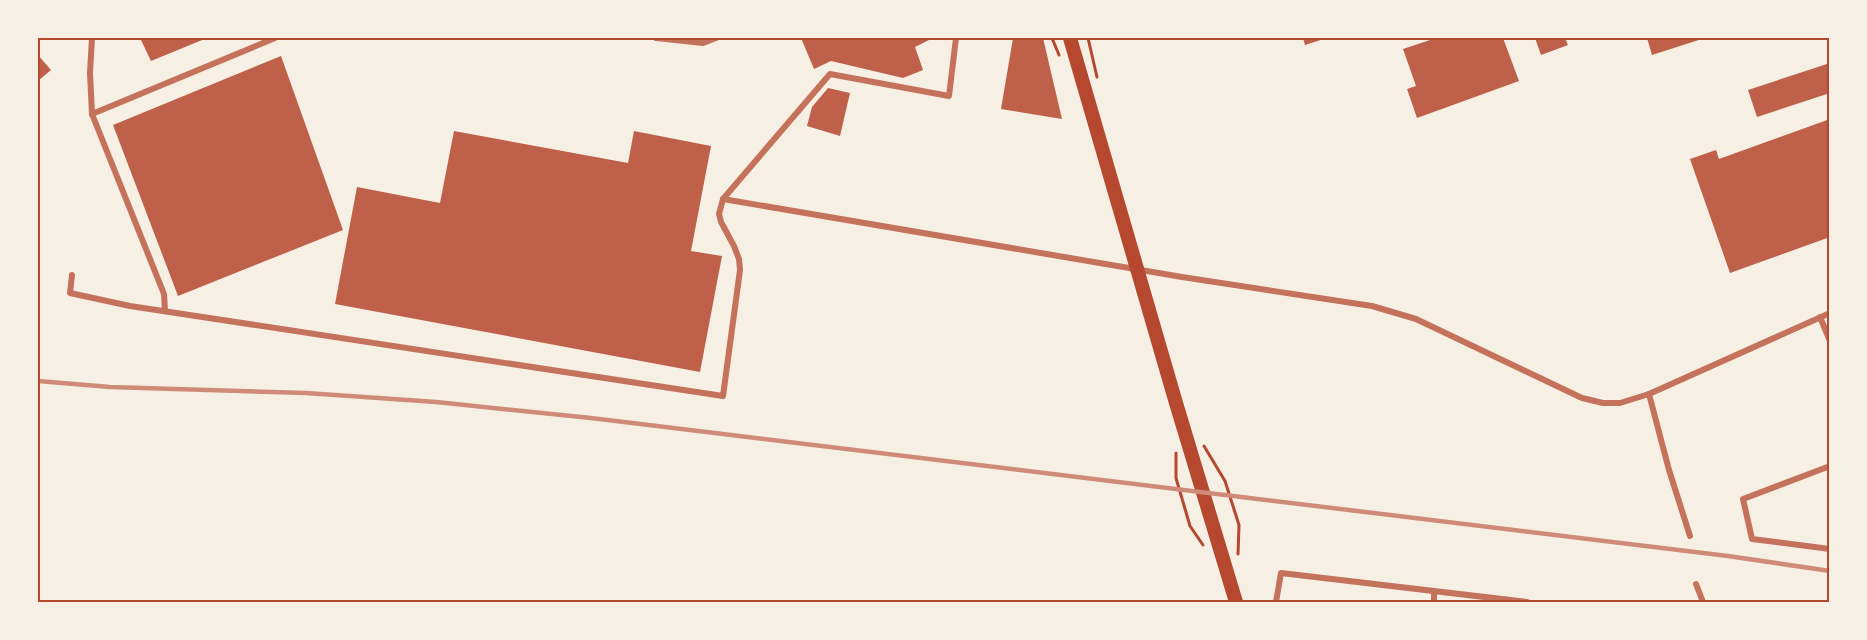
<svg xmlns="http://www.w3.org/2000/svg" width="1867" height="640" font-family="'Source Sans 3',sans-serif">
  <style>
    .building { fill: #bf614a }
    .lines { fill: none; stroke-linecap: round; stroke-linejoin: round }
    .path { stroke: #b5482f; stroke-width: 3 }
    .minor { stroke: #c5725c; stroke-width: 6 }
    .trunk { stroke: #b5482f; stroke-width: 14 }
    .rail { stroke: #cf8b77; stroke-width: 4.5 }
    .neatline { fill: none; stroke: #b5482f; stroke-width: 2 }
  </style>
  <rect width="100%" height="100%" fill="#f6efe4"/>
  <!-- building -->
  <g class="building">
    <path d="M140,38H207L151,61Z"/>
    <path d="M801,38H933L915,47L923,70L903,78L831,61L814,69Z"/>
    <path d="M1013,38H1043L1062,119L1001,109Z"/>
    <path d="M1303,38H1327L1305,45Z"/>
    <path d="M1436,38H1503L1519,81L1417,118L1407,89L1416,86L1403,49Z"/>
    <path d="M1535,38H1565L1568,45L1541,55Z"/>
    <path d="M1647,38H1705L1652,55Z"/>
    <path d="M38,55L51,70L38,81Z"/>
    <path d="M281,56L343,230L178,296L113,125Z"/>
    <path d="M1830,63V93L1757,117L1748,90Z"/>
    <path d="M828,88L850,93L840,136L807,126L812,107Z"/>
    <path d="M1830,119V237L1730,273L1690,159L1716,150L1719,159Z"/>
    <path d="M454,131L628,163L634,131L711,146L691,251L722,256L700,372L335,304L357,187L440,203Z"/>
  </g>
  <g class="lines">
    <!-- path -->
    <g class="path">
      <path d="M1052,38L1059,55"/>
      <path d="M1088,38L1097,77"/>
      <path d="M1204,446L1225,481L1239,525L1238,554"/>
      <path d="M1176,453V478L1190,526L1203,545"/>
    </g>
    <!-- minor -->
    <g class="minor">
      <path d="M92,38L90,73L92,114L164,294L165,311"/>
      <path d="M656,38L703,43L716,38"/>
      <path d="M92,114L275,38"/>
      <path d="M723,199L1182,277L1372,306L1416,319L1582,398L1603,403H1620L1649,394L1830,313"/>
      <path d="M72,275L70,293L130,306L723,396L740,270L739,259L734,246L721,222L719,214L723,199L830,74L949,96L956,38"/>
      <path d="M1820,317L1830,341"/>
      <path d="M1649,394L1669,470L1690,536"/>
      <path d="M1830,466L1743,499L1752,539L1830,549"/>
      <path d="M1696,584L1703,602"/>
      <path d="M1276,602L1281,573L1527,602"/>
      <path d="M1434,602V592"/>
    </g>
    <!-- trunk -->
    <path class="trunk" d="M1070,38L1176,403L1236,602"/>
    <!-- rail -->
    <path class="rail" d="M38,381L110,387L306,393L436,402L591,418L1728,556L1830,571"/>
  </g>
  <!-- border -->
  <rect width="1867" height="640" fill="none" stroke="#f6efe4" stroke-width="78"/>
  <rect x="39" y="39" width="1789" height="562" class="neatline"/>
</svg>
